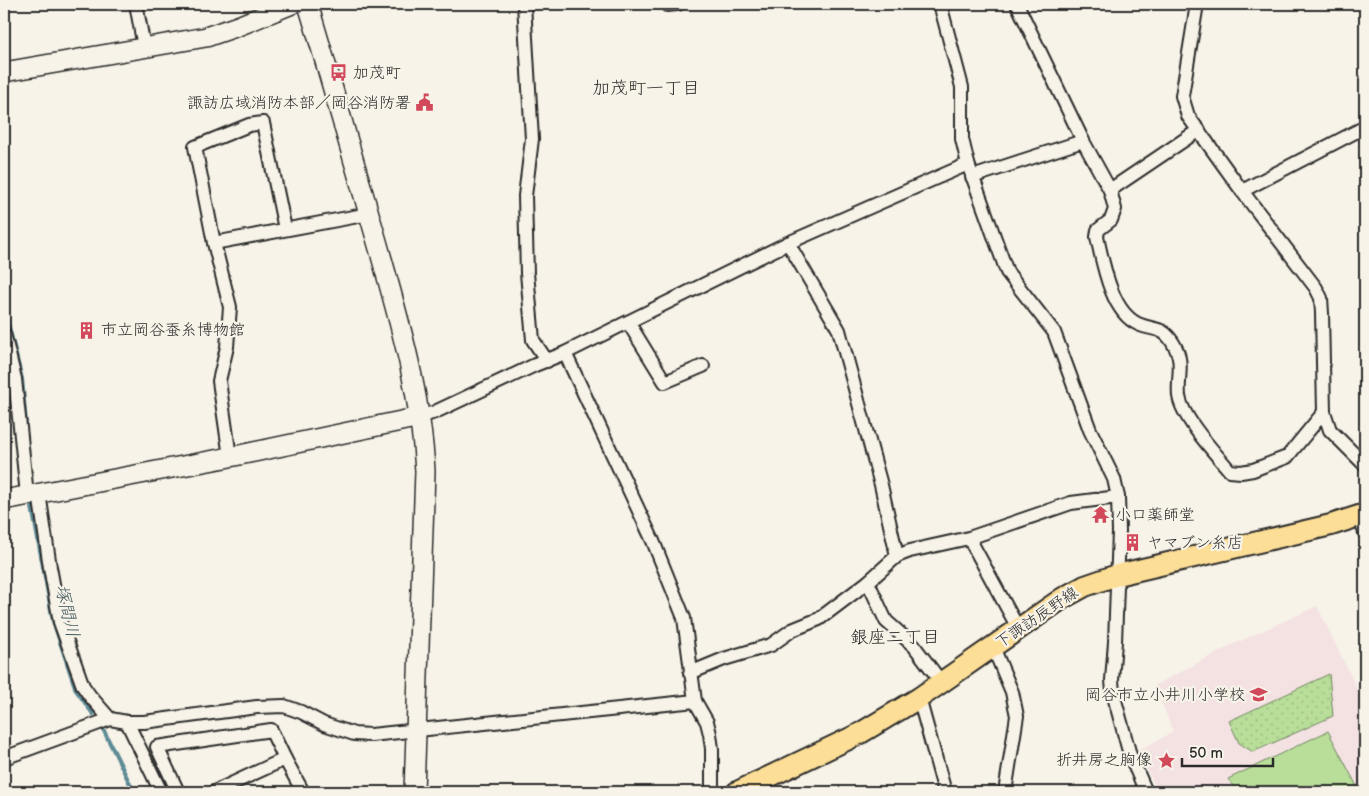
<svg xmlns="http://www.w3.org/2000/svg" width="1369" height="796" font-family="'Balsamiq Sans','Klee One',sans-serif">
  <style>
    .built { fill: #f4e2e3 }
    .grass { fill: url(#grass-dots); stroke: #728462 }
    .park { fill: #b8de99; stroke: #728462 }
    .lines { fill: none; stroke-linecap: round; stroke-linejoin: round }
    .stream { stroke: #5c8a95; stroke-width: 4 }
    .street-casing { stroke: #2b2b2b; stroke-width: 16 }
    .secondary-casing { stroke: #2b2b2b; stroke-width: 22 }
    .primary-casing { stroke: #2b2b2b; stroke-width: 24 }
    .street { stroke: #f7f3e8; stroke-width: 12 }
    .secondary { stroke: #f7f3e8; stroke-width: 19 }
    .primary { stroke: #fdde96; stroke-width: 20 }
    .labels { text-anchor: middle; dominant-baseline: central; stroke-width: 4.5; stroke-linejoin: round; paint-order: stroke }
    .poi-label { font-size: 16px; fill: #2b2b2b; stroke: #f7f3e8; text-anchor: start }
    .street-label { font-size: 16px; fill: #2b2b2b; stroke: #f7f3e8 }
    .neighbourhood-label { font-size: 18px; fill: #2b2b2b; stroke: #f7f3e8 }
    .water-label { font-size: 18px; font-style: italic; fill: #445b60; stroke: #f7f3e8 }
  </style>
  <defs>
    <pattern id="grass-dots" width="8" height="8" patternUnits="userSpaceOnUse" patternTransform="scale(1.25)"><rect width="8" height="8" fill="#b8de99"/><path d="M2 2h.1M6 6h.1" fill="none" stroke="#9ebf84" stroke-width="1.8" stroke-linecap="round"/></pattern>
  </defs>
  <rect width="100%" height="100%" fill="#f7f3e8"/>
  <filter id="ink" filterUnits="userSpaceOnUse"><feTurbulence type="fractalNoise" baseFrequency=".02" numOctaves="2"/><feDisplacementMap in="SourceGraphic" scale="10" xChannelSelector="R" yChannelSelector="G"/><feConvolveMatrix kernelMatrix="1 2 1 2 8 2 1 2 1" color-interpolation-filters="sRGB"/></filter>
  <g filter="url(#ink)">
    <!-- built -->
    <path class="built" d="M1317,606L1365,705V792H1158L1142,760L1135,752L1173,732L1155,685L1238,642Z"/>
    <!-- grass -->
    <path class="grass" d="M1329,674L1333,716L1253,752L1239,743L1229,721Z"/>
    <!-- park -->
    <path class="park" d="M1328,731L1360,792H1237L1228,779Z"/>
    <g class="lines">
      <!-- stream -->
      <g class="stream">
        <path d="M4,307L22,379L26,423"/>
        <path d="M32,507L53,621L76,690L93,714"/>
        <path d="M104,731L134,792"/>
      </g>
      <defs>
        <g id="street">
          <path d="M136,4L144,47"/>
          <path d="M524,4L532,139L525,196L527,273L533,340L547,361"/>
          <path d="M667,4V5L678,4"/>
          <path d="M940,4L962,87V139L968,164L1007,272L1054,332L1090,430L1114,479L1118,497L1119,531L1115,642L1112,680L1113,693L1130,755L1146,792"/>
          <path d="M1017,4L1083,141L1110,190L1115,209L1111,220L1098,230L1097,237C1103,263 1111,312 1138,324C1153,331 1162,325 1173,343C1185,362 1177,377 1179,396C1182,418 1216,454 1230,471L1241,472L1253,470L1287,457L1324,412"/>
          <path d="M1197,4L1182,96L1188,116L1242,191L1316,288L1321,298L1322,313L1324,412L1330,430L1365,465"/>
          <path d="M972,177L1083,141"/>
          <path d="M1110,190L1199,130"/>
          <path d="M1242,191L1365,127"/>
          <path d="M285,229L263,123L249,125L195,147L214,243L369,214"/>
          <path d="M214,243L230,307L227,347L219,381L230,457"/>
          <path d="M788,243L839,330L881,485L897,556"/>
          <path d="M628,322L665,382L703,366"/>
          <path d="M4,334L15,379L27,495"/>
          <path d="M565,353L653,541L684,618L695,701L707,722L710,734L712,749V792"/>
          <path d="M420,417L435,412L535,365L565,353L788,243L968,164"/>
          <path d="M39,493L50,567L60,622L83,686L90,696L110,719"/>
          <path d="M1360,516L1365,533"/>
          <path d="M969,538L1018,628"/>
          <path d="M868,582L886,621L914,646L942,683"/>
          <path d="M993,647L1012,692L1017,716L1005,792"/>
          <path d="M690,673L724,659L771,645L792,630L819,619L868,582L897,556L910,551L969,538L1071,503L1118,497"/>
          <path d="M919,698L945,792"/>
          <path d="M127,722L161,792"/>
          <path d="M4,758L110,719L127,722H144L257,707L284,706L301,712L324,724L354,734L371,735L695,701"/>
          <path d="M178,792L157,747L271,730L285,759"/>
          <path d="M214,792L285,759L303,792"/>
        </g>
        <g id="secondary">
          <path d="M308,4C332,84 355,164 378,245C399,320 421,394 425,471L414,792"/>
          <path d="M4,72L206,37L238,26L292,4"/>
          <path d="M4,500L230,457L420,417"/>
        </g>
        <path id="primary" d="M737,792L859,734L919,698L1063,598L1085,586L1117,575L1331,525L1365,514"/>
      </defs>
      <!-- street casing -->
      <use href="#street" class="street-casing"/>
      <!-- secondary casing -->
      <use href="#secondary" class="secondary-casing"/>
      <!-- primary casing -->
      <use href="#primary" class="primary-casing"/>
      <!-- street -->
      <use href="#street" class="street"/>
      <!-- secondary -->
      <use href="#secondary" class="secondary"/>
      <!-- primary -->
      <use href="#primary" class="primary"/>
    </g>
  </g>
  <!-- icons -->
  <defs>
    <symbol id="bus-bare" viewBox="-9 -9 18 18"><path d="M-5-6H5V4H4V6H2V4H-2V6H-4V4H-5ZM-3.5-4V0h7V-4ZM-3.5 1.2v1.5H-2V1.2ZM2 1.2v1.5H3.5V1.2Z" fill="#d1495b" stroke="#f7f3e8" stroke-width="2.5" paint-order="stroke"/></symbol>
    <symbol id="civic-bare" viewBox="-9 -9 18 18"><path d="M-.6-6.5H3V-4.5H.6V-3L4-1V1h2V6H-6V1h2V-1L-.6-3ZM-1.2 2.5V6h2.4V2.5Z" fill="#d1495b" stroke="#f7f3e8" stroke-width="2.5" paint-order="stroke"/></symbol>
    <symbol id="building-bare" viewBox="-9 -9 18 18"><path d="M-4-6H4V6H1V3H-1V6H-4ZM-2.5-4.3h1.7v1.8h-1.7ZM.8-4.3h1.7v1.8H.8ZM-2.5-1h1.7V.8h-1.7ZM.8-1h1.7V.8H.8Z" fill="#d1495b" stroke="#f7f3e8" stroke-width="2.5" paint-order="stroke"/></symbol>
    <symbol id="temple-bare" viewBox="-9 -9 18 18"><path d="M0-6L5-2H3V0L6.5 2.5H4V6H1.5V3h-3V6H-4V2.5H-6.5L-3 0V-2H-5Z" fill="#d1495b" stroke="#f7f3e8" stroke-width="2.5" paint-order="stroke"/></symbol>
    <symbol id="school-bare" viewBox="-9 -9 18 18"><path d="M0-5L7-2L0 1L-7-2ZM-4 1L0 2.5L4 1V4Q0 6-4 4Z" fill="#d1495b" stroke="#f7f3e8" stroke-width="2.5" paint-order="stroke"/></symbol>
    <symbol id="sight-bare" viewBox="-9 -9 18 18"><path d="M0-6L1.8-2.2L6-1.7L2.9 1.2L3.7 5.4L0 3.3L-3.7 5.4L-2.9 1.2L-6-1.7L-1.8-2.2Z" fill="#d1495b" stroke="#f7f3e8" stroke-width="2.5" paint-order="stroke"/></symbol>
  </defs>
  <g fill-rule="evenodd">
    <use href="#bus-bare" x="326" y="60" width="25" height="25"/>
    <use href="#civic-bare" x="412" y="90" width="25" height="25"/>
    <use href="#building-bare" x="74" y="318" width="25" height="25"/>
    <use href="#temple-bare" x="1088" y="502" width="25" height="25"/>
    <use href="#building-bare" x="1120" y="530" width="25" height="25"/>
    <use href="#school-bare" x="1246" y="682" width="25" height="25"/>
    <use href="#sight-bare" x="1154" y="748" width="25" height="25"/>
  </g>
  <g class="labels">
    <!-- poi labels -->
    <g class="poi-label">
      <text x="353" y="73">加茂町</text>
      <text x="411" y="103" text-anchor="end">諏訪広域消防本部／岡谷消防署</text>
      <text x="101" y="330">市立岡谷蚕糸博物館</text>
      <text x="1115" y="515">小口薬師堂</text>
      <text x="1147" y="543">ヤマブン糸店</text>
      <text x="1245" y="695" text-anchor="end">岡谷市立小井川小学校</text>
      <text x="1152" y="760" text-anchor="end">折井房之胸像</text>
    </g>
    <!-- street labels -->
    <g class="street-label">
      <text transform="translate(1037 618) rotate(-34)">下諏訪辰野線</text>
    </g>
    <!-- neighbourhood labels -->
    <g class="neighbourhood-label">
      <text x="646" y="88">加茂町一丁目</text>
      <text x="895" y="637">銀座二丁目</text>
    </g>
    <!-- water labels -->
    <g class="water-label">
      <text transform="translate(67 611) rotate(77)">塚間川</text>
    </g>
  </g>
  <!-- margin -->
  <rect width="1369" height="796" fill="none" stroke="#f7f3e8" stroke-width="20"/>
  <rect x="10" y="10" width="1349" height="776" fill="none" stroke="#2b2b2b" stroke-width="2" filter="url(#ink)"/>
  <!-- scale -->
  <path d="M1182 758v8h91v-8" fill="none" stroke="#2b2b2b" stroke-width="2.5"/>
  <text x="1189" y="758" font-size="15" fill="#2b2b2b" stroke="#f7f3e8" stroke-width="4" paint-order="stroke">50 m</text>
</svg>
